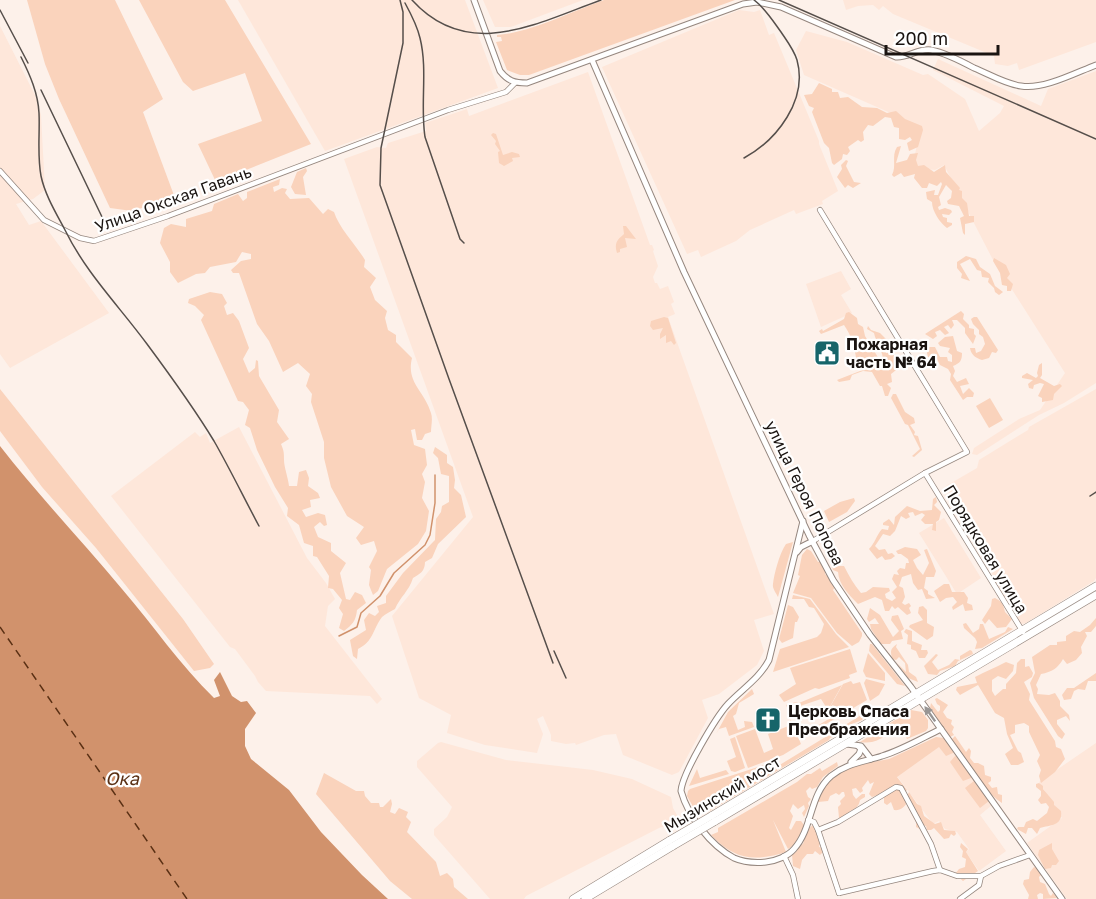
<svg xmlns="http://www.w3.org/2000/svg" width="1096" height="899" font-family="'Golos Text',sans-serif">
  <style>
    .built { fill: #fee7da }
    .green { fill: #fad3bc }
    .water { fill: #d1926c }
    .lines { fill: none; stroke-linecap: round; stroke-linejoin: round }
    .stream { stroke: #d1926c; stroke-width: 1.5 }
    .ferry { stroke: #5a3014; stroke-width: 1.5; stroke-dasharray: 8 6; stroke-linecap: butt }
    .minor-casing { stroke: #95877f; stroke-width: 6 }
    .tertiary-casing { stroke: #95877f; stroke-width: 7 }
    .primary-casing { stroke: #95877f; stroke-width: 8 }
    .minor { stroke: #fff; stroke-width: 4.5 }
    .tertiary { stroke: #fff; stroke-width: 5 }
    .primary { stroke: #fff; stroke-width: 7 }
    .rail { stroke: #564f4b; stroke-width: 1.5 }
    .primary-bridge-casing { stroke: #95877f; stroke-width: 8; stroke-linecap: butt }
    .primary-bridge { stroke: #fff; stroke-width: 7 }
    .oneway { fill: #989594 }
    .labels { text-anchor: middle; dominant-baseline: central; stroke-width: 4.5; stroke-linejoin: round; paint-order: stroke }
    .street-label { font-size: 16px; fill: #1a1411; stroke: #fff }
    .poi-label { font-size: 16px; font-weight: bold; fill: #1a1411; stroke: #fff; text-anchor: start }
    .water-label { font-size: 18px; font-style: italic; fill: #5a3014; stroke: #fff }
  </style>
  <rect width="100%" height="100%" fill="#fdf1ea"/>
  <!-- built -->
  <g class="built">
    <path d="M238,0H465L498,88L325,151Z"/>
    <path d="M483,0H583L511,27H495Z"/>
    <path d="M843,0H1096V42L1019,70L1017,63L1008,66L995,64L994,56L893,14L883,6L879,10L873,5L858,6L846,10Z"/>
    <path d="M739,10L754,12L760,10L769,35L774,33L819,141V144L838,191L822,201L823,204L796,214L794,210L750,230L736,241L701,257L698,250L687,254L602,67Z"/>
    <path d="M0,26L36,97L41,115L45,190L33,199L16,204L29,225L41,221L109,313L10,368L0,354Z"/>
    <path d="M806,31L847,42L923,75L928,74L965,99L979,131L1000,113L1004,106L933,70L938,59L1041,106L1048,89L1096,71V383L1064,403L1039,415L977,455L972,454L974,448L1019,419L1040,410L1065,373L992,258L944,165L935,170L918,168L914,159L919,135L902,118L804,75L796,50Z"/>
    <path d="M588,72L650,245H652L654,250L653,251L658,266L653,277L655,283H657L660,289L668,286L674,302L671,304L675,314L668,317L774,614L754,620L764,651L757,665L719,694L702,700L708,718L679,772L672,775L623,755L616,734L604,735L576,745L575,743L566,744L551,741V735L543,716L537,719L543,734L537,753L485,745L447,733L451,715L419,698L392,616L473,517L344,159L377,147L386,148L388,143L426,131L425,123L467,109L469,116Z"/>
    <path d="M841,271L851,289L841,295L852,313L821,327L806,284Z"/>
    <path d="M1096,389V578L1094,581L1026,623L1021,624L995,580L987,562L986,554L957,508L946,486L977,468L979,460L1028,430L1029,427Z"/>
    <path d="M239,427L307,558L326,583L335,599L328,606L325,626L382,699L377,704L370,696L266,691L258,682L255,676L235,649L230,647L111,496L195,432L200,437L206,433L210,443Z"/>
    <path d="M944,518L981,578L957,594L919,533Z"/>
    <path d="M944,738L992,805L980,815L1006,851L979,871L966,852L969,849L957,832L945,829L939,821L933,824L894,772Z"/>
    <path d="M441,742L506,760L593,770L632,779L671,797L673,808L681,822L670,828L661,827L526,896L524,899H490L434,835V829L447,817L452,807L417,767V761L438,743Z"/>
    <path d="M1096,743V899H1067L1027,843L1062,818L1039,782Z"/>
  </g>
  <!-- green -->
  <g class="green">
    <path d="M27,0H115L163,99L143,112L175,198L132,211L110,208L59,99L45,64Z"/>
    <path d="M139,0H225L311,144L216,182L198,144L262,121L245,73L193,91L183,82Z"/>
    <path d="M604,0H735L529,75H520L507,70L496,42L502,41L501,37H497V35C529,33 573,11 604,0Z"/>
    <path d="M819,83L832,89V92H838L840,98L848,97L862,107L877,108L887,113L896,111L905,119L922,126L923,130L918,147L909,151L907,143L912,140L910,137L905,140L899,139V128L894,127L891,118L885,117L873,126L868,125L863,132L864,140L861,142L858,140L848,147L850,151L847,155L843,154L842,159L834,165L832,163L829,148L824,143L812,112L814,108L809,106L804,95L812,94Z"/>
    <path d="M493,133L496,134L503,155L512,152L519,154L520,157L512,158L513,161L504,166L499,163L498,152L500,151L495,144L496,141L491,135Z"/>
    <path d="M901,146L896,163L907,160L910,154L918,153L916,160L918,166L924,165L934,172L945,165L946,172L960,188L959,190L962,191V198L967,203L969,216H974V222L965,224V235L963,233L960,218L964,216L959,206L948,204L947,201L951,198L952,191L946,185L939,197L941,205L938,207L939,210L945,208L951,210L952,212L949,215L942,214L943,217L947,218V222L952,223V225L947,228C940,223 932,211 932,202L927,199L926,192L935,190L934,195H938L942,184L941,182L937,186L929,183L927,188H922L914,178L915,174L904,177L901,173L894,177L892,175C897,166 891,156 897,147Z"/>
    <path d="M846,160L848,161L846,166L854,182L861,183L853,188L848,185L845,188L837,177L842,169L841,165Z"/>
    <path d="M306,168L307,171L303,177L306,195L295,194L291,187L297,172Z"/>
    <path d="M280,179L279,185L273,187L274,192L282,188L287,189L285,193L290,199L309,198L323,214L328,209L334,212C339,228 356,245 365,260L364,267L376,278L370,287L375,300L387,311L385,318L388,330L396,335V342L412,358C406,383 424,390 431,413C433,419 431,426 431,432L425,434L422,440H417L415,429L411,430L414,445L425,449L427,465L422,474L425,482L422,498L429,511L426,531L418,544L387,569L378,591L373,595L369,585L371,570L369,567L377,551L374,541L361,545L356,538L364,527L347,516L331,487L324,458V442L311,402L312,394L306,386L310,374L298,363L283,372L269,341L257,324L239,273H233L231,270L241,261L251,259V254L242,252L236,262L210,267L205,273L196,274L178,283L170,272V262L160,243L164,228L171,224L186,227V219L212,211L214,204L238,194L243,201L247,198V192Z"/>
    <path d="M623,226H626L636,239L625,238L627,247L620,249V252L617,253C614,243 617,240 624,234Z"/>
    <path d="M966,256L976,259L980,267L990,274L995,286L1003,292L999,295L995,292L994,288L988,282L989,278L982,277L981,271L977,270L970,259L960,264L970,281L961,278L962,274L957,268V262Z"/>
    <path d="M994,258L1006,265L1010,274L1007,278L1013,284L1011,291H1007V286L1002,285L1000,273L993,261Z"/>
    <path d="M210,292L222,294L227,303L224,306L227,315L233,313L239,321L249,348L243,359L249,373L255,368L256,360L258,361L259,376L279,410L277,422L289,439L281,444C284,451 284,453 284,460C284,467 288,477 289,486H297L299,472L306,470L309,478L308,486L318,493L320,498L310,500L311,507L302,510L306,517L318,513L325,515L327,525L324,526L320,522L314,527L318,537L331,543V551L346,563L340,573L346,599L350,600L355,592L362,595L366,603L357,610C356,621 352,625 344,631L339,628L343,614L339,608L342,600L333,589L328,588L329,576L317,557L313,556V546L304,543L299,525L287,516L288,508L275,487L257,450L250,428L245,425L249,410L243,402L238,401L201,320L204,315L195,306L188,303L189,299Z"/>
    <path d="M961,311L964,314L963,319L969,325V328L974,329V334L976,336L973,344L965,333V328L957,320H952L954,325L951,329L948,325L944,327L949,333L945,335L940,330L935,332L937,336L933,339L925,334Z"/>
    <path d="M849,312L857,318L858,324L863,327L865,336L879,359L859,368C853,349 856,343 844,325L821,334L819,331L822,329L823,331L844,319L846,313Z"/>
    <path d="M664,317L668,318L676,343L674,345L671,341L666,343V335L660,339V334L663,328L653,330L650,326L651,321Z"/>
    <path d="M974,317H977L998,350L996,353L992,352L989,358L982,360C976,358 971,355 970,348H975L976,353L981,351L985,344L983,337L979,334V330L973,324L971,319Z"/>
    <path d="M868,326L871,330L880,333L887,340L886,346L884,348L886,353H892L895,357L902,360L900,367L891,374L892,382L887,384L891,388L888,396H885L882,386H880L872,372L863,371L852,375L850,380L839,382L837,380L883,362C884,352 876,343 874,333L867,329Z"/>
    <path d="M953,336L957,351L962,353C962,361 960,363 953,366L955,371L953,376L957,382L966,378L969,384L960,386L963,394L969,388L974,393L973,397H967L963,400L950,380L951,374L948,369L940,365L936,357H928L926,349L928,347H935L940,357H947L948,361L952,362V355L948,352L950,348L940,346L938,343L945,337Z"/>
    <path d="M1042,363V375L1040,378L1054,386L1060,384L1062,386L1054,394L1053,400L1042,402V398L1038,396L1044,384L1040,383L1034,385L1033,389L1029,388L1028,384L1033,380L1022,378V376L1027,373L1036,378L1038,376L1037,373L1039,365Z"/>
    <path d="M0,389L183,619L214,664L210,668L194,671L96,548L42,487L0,431Z"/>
    <path d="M893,394H896L905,412L914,418L915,423L910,425L915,432L914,435L918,436L922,450L914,457L912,456L920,449L908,425L905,424L891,398Z"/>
    <path d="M990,398L1003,420L989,428L976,406Z"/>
    <path d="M435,447L447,455V463L453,467L455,480L454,488L461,495L466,517L438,544L432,558L425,562C425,571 420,574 413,578C409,591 400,597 395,609C390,612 385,614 382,617C373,629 373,642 358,649L357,659L353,656L350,640L366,630L364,620L369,613L375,616L379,612L377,606L386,603V596L403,573L435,540L436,519L441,512L442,506L449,502V476L441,474L438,458L433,453Z"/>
    <path d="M936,497L937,502L934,505L941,512L939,520L936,522V531L932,530L933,524H925L921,520L925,515L922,513L915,516L913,512L908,513L910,517L906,519L901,516L895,531L890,536L883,534L875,546L879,550L885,549L888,554L892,553L895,556L891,559L885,560L882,556L877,559L869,549C875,543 876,536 882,529L888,530L889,526L883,525V523L889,519L894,525L895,517L907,506L920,511L932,510L933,499Z"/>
    <path d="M854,498L855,501L847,512L829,522L824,511L840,502Z"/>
    <path d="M793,542L778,597C776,593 772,588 773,584C774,575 779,554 786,544Z"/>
    <path d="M905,547L917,549L921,555L913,560L917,568L923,575L929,563L924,550L927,549L936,571L934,577H926L924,588L928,591V594L935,598L926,599L922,589L918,590L913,583L911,574L902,577L899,586L903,588L905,597L902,603L905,605L909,603L911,606L909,608L911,613L907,615L898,607L895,609L892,606L889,611H885L882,600L875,597L858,604C849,595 839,585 838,572L833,570L831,562L834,561L838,566H844C849,576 854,585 861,593L866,592L873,587L889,588L890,591L885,594L886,598L892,601L896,598L892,592L897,587L892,579L894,574L899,575L897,571L900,568L905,569L906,563H909L908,559L901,554H898L896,551Z"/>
    <path d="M807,549L811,551L818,562L821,561L826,569L825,574L833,581L835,587L833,590L862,633V636L859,642L852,646L837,633L811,598L793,593L800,576L798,575L802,555Z"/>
    <path d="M944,584H949L952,592H964L968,598L967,603L972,605L973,610L965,611L963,604L953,610L952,607L957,602L953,597L946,598L940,602L934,591Z"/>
    <path d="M793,595L810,599L836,634L849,647L773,672L780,649L817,637L821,633L824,624L814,608L809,607L804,599H792Z"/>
    <path d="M995,598C1003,602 1003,604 1005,612L1012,619L1006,627L997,628L989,619L985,624L982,620L991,606L992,599Z"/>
    <path d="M788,605L793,607L799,617L797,622H795L793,638L782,643L779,639Z"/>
    <path d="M923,606L927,610V623L934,627L933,636L927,640L909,627L910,625L923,620L918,613L919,607Z"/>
    <path d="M870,608L880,615L893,637L899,631L891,620L892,616L898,615L904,629L901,631L903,639L892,641L890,644H881L871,629L870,624H879L875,618L869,622L867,619Z"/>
    <path d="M1096,618V626L1091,632H1085L1087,636L1081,647L1082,653L1076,660L1067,664L1063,659C1058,668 1052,672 1041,674L1036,685L1038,689L1037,694L1049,695L1055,693L1060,701V706L1069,715L1070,721L1066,716L1057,720V724L1065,734L1062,739L1058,736L1034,698L1030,683L1035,673L1032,657L1050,645H1057V642L1066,641V636L1074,631L1080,632L1090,625Z"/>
    <path d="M966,623L973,633L979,629L980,624H983L989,639L1005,632L1008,627L1013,629L982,648L975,649L977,642L975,638L964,628L963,624Z"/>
    <path d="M906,629L912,631V641L922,645L921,650H927L928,653L925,658H919L916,651L911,649V645L907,644L908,635L904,632Z"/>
    <path d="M870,644H872L905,686L897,684L869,651Z"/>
    <path d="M897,644L896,647L908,665L909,672L916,677L918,682L908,678L897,663L906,672L905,663L899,657L896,660L892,659C891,651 889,650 897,644Z"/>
    <path d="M850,649L857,672L849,675L850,678L819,689L815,688L784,702L779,695L796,684L790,668Z"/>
    <path d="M970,650L972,651L973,654L958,661L955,666L940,671L937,675L928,674L924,666L936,654L938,655L932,662L938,670L949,665L955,659L960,660V656Z"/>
    <path d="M868,653L885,673V681L866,677L863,671Z"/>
    <path d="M1021,659H1025V667L1029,666L1033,673L1032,677L1024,682L1030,694L1029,700L1055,741L1056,747L1061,749L1065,759L1055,772L1041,783L1039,776L1041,770L1037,761L1040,755L1029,732V726L1024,723L1015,725V733L1010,735L1018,751L1021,753L1024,762L1018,765H1011L1005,754L1013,748L1007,734L1004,718L995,713L978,685L960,695L956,690L957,687L977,683L975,677C986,671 995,668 1006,662L1014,665L1013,671L1006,679L998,676L992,680V691L995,696L1003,689H1006V684L1016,673L1017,663Z"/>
    <path d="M1096,673V681H1088L1085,690L1078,689L1074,691L1071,699L1064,700L1062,695L1067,688H1074Z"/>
    <path d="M866,679L885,684L879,695L870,701L864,683Z"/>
    <path d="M851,681L853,684L860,682L867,700L802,738V735L832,717L829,711L835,708L833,705L830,707L843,684Z"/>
    <path d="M842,685L828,710L821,699L788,710L786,705L796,702L799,703Z"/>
    <path d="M752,689L754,694L739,703L736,714L733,716L738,730L745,727L744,721L752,722L754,727L729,736L726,727L719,729L716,734L728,712Z"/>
    <path d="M937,698L948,705L943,712L947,718L952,720L951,724L954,727L952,732L954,735L950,737L930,708L931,703L938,712L940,710V706L937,704L935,699Z"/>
    <path d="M868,703L878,711L869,718L864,717L862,720L852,724V727L830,738L829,740L708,812L704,809L700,811L699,817L687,796L688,791L690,789L767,764L778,766L863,714L859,708Z"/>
    <path d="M911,710L922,712L928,720V728L926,731L907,739L902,730C887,728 883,746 860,742Z"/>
    <path d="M790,718L801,744L783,755L748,768L736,736L755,729L764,753L773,749L768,734L791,725Z"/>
    <path d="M955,736L966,752L969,748L971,751L970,758L974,763H978L984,766L985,775L991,777V781L988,783L992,788L997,787L998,794L1002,795V803C985,793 965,758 952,739Z"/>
    <path d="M735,737L745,768L735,772L731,771L727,761L736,757L730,739Z"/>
    <path d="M936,737L944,738L953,750V753L946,756L939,747L897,777L907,790L903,794L907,802C905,807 900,811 894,810L891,802L887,805L884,803V793L872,797L869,794L874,782L870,784L868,780L862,788L863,791L860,793L856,788L852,789L853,795L856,799L862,794H865V797L860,800C859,806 856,809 850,811L848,816L842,819L839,818L838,807L841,804L840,801L845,796L844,792H842L839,795L836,793L830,796L828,801L818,802L816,799L828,782L841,770L844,771L857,765L889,759Z"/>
    <path d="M955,756L958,757L971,775V778L963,781L950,762Z"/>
    <path d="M837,762L838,766L823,777L817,787L812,789L810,787L806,791L808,797L811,799L808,803L809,806L804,817L802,813L805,809L804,805L798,809L793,804L790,811L793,816L789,828L791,830L796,821H801L804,825C801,835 798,844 788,849L773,820L786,852C754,862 735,860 711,835L718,832V828L797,782L807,774H811L820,768L822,771Z"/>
    <path d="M697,769L700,778L726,770L729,774L689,786Z"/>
    <path d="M324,773L356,791H364L365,796L371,803H379L380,807H383L391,799L392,804L390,812L395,814L399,808L408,812L406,817L411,822L407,832L436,862L440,876L447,873L453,879L454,887L468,899H412L390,881L316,794Z"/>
    <path d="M974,781L989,801L980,808L965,788Z"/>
    <path d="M1039,783L1043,786V789L1054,802V805L1061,811C1063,826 1050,825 1040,828L1037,834L1032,828H1028L1026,834L1017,829L1018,827H1024L1026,822L1033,819L1037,821L1047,813L1049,807L1046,803L1041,804L1038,800L1041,796V791L1036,787V784Z"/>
    <path d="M909,792L917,804L921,806L924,816L935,824L941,822L944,830L955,831L956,834L954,836L951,834L949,838L944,839L934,828L931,830H927L926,826L922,825L925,833L924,836L920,829L916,827V822L909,809L912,804L907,796Z"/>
    <path d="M813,825L818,827L820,843L819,847L823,848L824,851L820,855L815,851L813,854H807L802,860L800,869L793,866L792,855L797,851L798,846L803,844L807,830Z"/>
    <path d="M961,843L968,849L966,852L978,871L963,881L955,874L959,869L965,867L966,859L962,857L963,851L960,847Z"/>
    <path d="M1052,843V849L1059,861L1056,865H1052L1051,868L1045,869L1038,855L1039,850Z"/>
    <path d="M1034,867L1037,868L1041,875L1039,877L1040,882L1045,884L1049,894L1051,896L1053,893L1057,898L1043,899V894L1040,893L1037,895L1038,899H1028L1029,895L1023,884L1024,880L1029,879L1030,872Z"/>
  </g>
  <!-- water -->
  <path class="water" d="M0,446C39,496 82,541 122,589C153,625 180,665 214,698L220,696L214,680L220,672L232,696L241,702L247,701L256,713L245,729V746L251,759L289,790L321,832L362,875L388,899H0Z"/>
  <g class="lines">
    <!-- stream -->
    <path class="stream" d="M339,636L357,627L361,613L380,596L394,573L425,545L430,535L435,503V475"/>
    <!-- ferry -->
    <path class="ferry" d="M0,627L187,899"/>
    <defs>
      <g id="minor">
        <path d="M0,171L44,220L80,238L94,241L168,216L448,110L506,92L515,83"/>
        <path d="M925,473L1023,632"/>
        <path d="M813,541L925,473L967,452L820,210"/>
        <path d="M808,820L814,822L818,830L839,893"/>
        <path d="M818,830L838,822L896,787L901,788L931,844L940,870"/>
        <path d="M784,856L793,875L798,899"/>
        <path d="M839,893L933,871L940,870L957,876H981L999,866L1030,855"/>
        <path d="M960,899L979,885L981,876"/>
      </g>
      <g id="tertiary">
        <path d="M474,0L500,71C508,81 514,83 527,83L743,4L757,2L781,7L896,57C908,58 918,48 931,50C946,53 961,61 974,68C989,74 1005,84 1021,86C1043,90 1075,73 1096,65"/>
        <path d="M592,60L684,272L809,535L833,580L870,635L911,687L1062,899"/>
        <path d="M803,521L769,660C759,679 742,689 728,704C716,717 682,774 681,791C688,816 710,845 734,858C743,862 755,863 766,862C776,861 788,856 794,849C813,828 809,795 831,776C847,763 864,762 882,756C902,750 922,738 941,729"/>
        <path d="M797,552L801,547L813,541"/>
        <path d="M847,744L861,746L871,759"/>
        <path d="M851,762L859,754L861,749L858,746"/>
      </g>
      <g id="primary">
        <path d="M711,816L1096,586"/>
        <path d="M714,822L1096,595"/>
        <path d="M573,899L670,840"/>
        <path d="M585,899L673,846"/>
      </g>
    </defs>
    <!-- minor casing -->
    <use href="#minor" class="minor-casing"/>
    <!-- tertiary casing -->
    <use href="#tertiary" class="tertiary-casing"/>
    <!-- primary casing -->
    <use href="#primary" class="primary-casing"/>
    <!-- minor -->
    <use href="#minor" class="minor"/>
    <!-- tertiary -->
    <use href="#tertiary" class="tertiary"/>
    <!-- primary -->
    <use href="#primary" class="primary"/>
    <!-- rail -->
    <g class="rail">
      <path d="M400,0L403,12V43L381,148L380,185L449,379L553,663"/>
      <path d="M412,0C468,62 537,23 601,0"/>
      <path d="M779,0L1096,139"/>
      <path d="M405,3C411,14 417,25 420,38C428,70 420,104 425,137L460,239L464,243"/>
      <path d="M0,10L28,63"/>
      <path d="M21,57C30,75 38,93 39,113C40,134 37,155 41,176C45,195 56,213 65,230C86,273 119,306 147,344C170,375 194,408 214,441C230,469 244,498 259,526"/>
      <path d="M41,90L103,219"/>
      <path d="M744,158C777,140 808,100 797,60C794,50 787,41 781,32C773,21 765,8 754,0"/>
      <path d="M1090,496L1096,492"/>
      <path d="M554,651L566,678"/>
    </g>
    <defs>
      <g id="primary-bridge">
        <path d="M670,840L711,816"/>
        <path d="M673,846L714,822"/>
      </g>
    </defs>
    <!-- primary-bridge casing -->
    <use href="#primary-bridge" class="primary-bridge-casing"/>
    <!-- primary-bridge -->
    <use href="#primary-bridge" class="primary-bridge"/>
  </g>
  <!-- one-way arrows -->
  <defs><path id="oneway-solid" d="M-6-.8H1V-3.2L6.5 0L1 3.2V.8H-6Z" transform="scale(1.5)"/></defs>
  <use class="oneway" href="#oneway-solid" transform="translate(930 714) rotate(-125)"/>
  <!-- icons -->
  <defs>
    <symbol id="civic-square" viewBox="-11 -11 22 22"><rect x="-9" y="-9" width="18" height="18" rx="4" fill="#16656a" stroke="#fff"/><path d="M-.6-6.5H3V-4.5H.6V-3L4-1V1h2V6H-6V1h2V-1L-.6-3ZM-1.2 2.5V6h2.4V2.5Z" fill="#fff"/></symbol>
    <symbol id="church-square" viewBox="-11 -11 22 22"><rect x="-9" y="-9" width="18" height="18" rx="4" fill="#16656a" stroke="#fff"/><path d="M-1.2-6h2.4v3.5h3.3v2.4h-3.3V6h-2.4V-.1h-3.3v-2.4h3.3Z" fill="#fff"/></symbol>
  </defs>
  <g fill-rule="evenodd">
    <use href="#civic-square" x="812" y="338" width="30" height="30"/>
    <use href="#church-square" x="753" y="705" width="30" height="30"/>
  </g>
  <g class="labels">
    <!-- street labels -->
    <g class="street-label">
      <text transform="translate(173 199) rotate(-20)">Улица Окская Гавань</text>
      <text transform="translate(805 493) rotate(64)">улица Героя Попова</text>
      <text transform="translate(986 549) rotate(59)">Порядковая улица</text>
      <text transform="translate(722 794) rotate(-31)">Мызинский мост</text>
    </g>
    <!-- poi labels -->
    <g class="poi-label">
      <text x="846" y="344">Пожарная<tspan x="846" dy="18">часть № 64</tspan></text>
      <text x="788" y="711">Церковь Спаса<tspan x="788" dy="18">Преображения</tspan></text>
    </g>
    <!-- water labels -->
    <g class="water-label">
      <text x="122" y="778">Ока</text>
    </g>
  </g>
  <!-- scale -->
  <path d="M886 45v9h112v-9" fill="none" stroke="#1a1411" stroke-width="3"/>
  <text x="895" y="45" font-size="18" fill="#1a1411" stroke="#ffffff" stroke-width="4.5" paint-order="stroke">200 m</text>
</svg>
